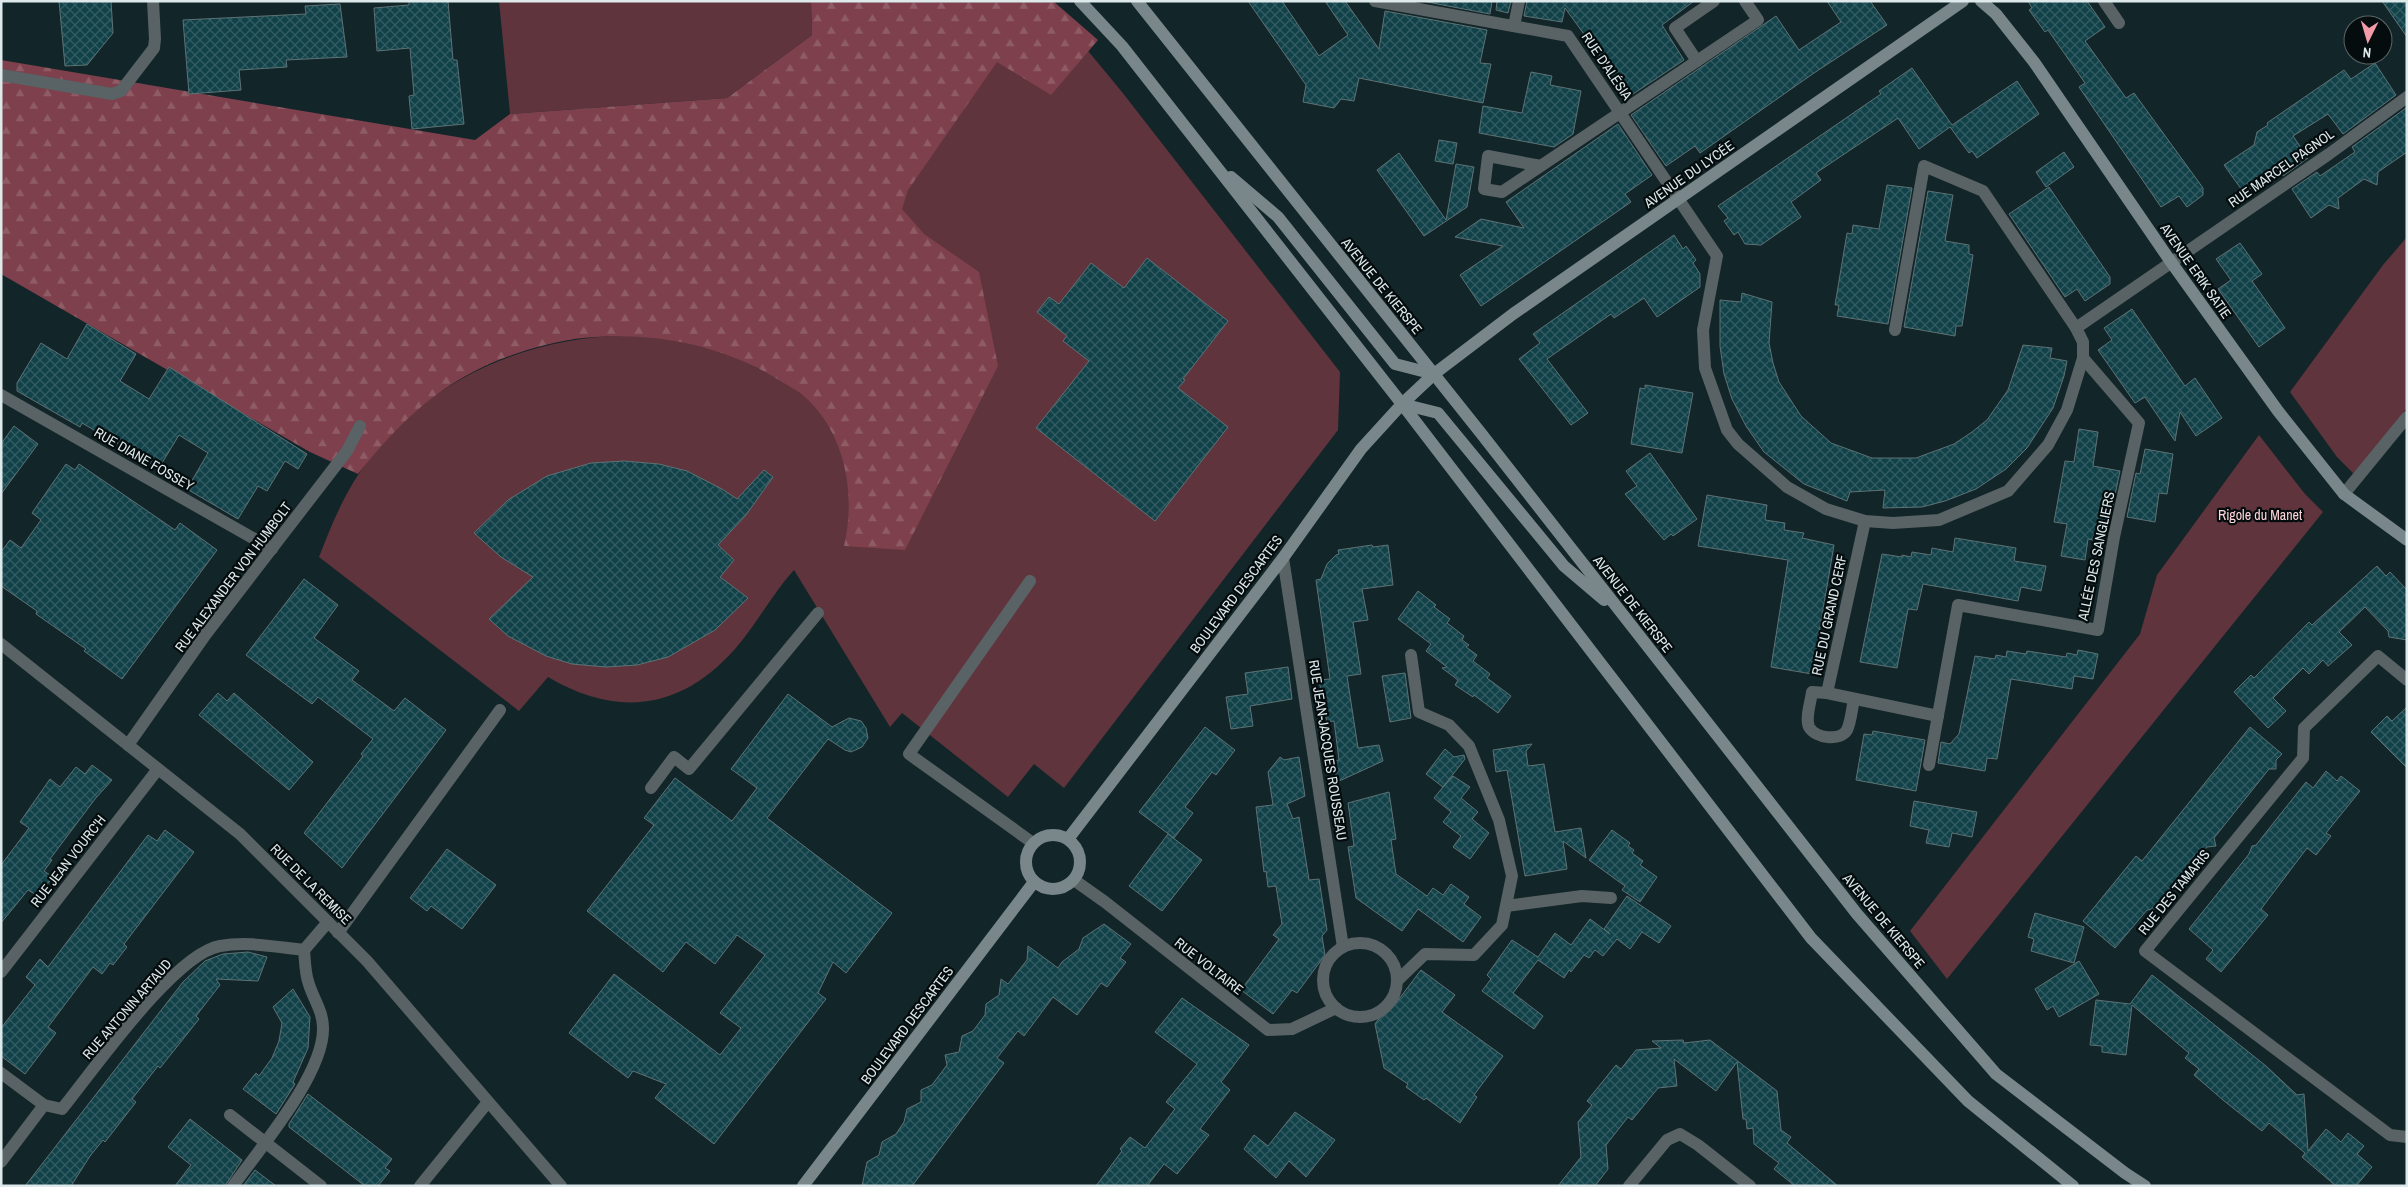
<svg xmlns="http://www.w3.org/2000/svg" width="2408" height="1187" font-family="'Archivo Narrow',sans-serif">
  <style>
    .green { fill: #5f343c }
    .forest { fill: url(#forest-firs) }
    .building { fill: url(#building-cross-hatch); stroke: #5d7275 }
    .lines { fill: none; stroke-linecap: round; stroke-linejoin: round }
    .lane { stroke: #596264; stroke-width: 12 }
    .street { stroke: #596264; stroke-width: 12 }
    .secondary { stroke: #79878a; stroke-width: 12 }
    .labels { text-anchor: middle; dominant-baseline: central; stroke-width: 4.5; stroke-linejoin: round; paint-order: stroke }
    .street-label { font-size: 14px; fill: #dde9eb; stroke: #050c0e }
    .park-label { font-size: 14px; fill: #fed5da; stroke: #050c0e }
  </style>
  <defs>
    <pattern id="forest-firs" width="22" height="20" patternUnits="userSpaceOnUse" patternTransform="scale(1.25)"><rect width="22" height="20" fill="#7d404c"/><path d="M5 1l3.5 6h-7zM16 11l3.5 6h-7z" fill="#8f5c66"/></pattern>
    <pattern id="building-cross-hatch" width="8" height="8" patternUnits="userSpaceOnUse" patternTransform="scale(1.25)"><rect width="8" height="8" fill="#114249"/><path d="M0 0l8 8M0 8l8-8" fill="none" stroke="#335d63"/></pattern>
  </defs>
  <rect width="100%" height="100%" fill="#122528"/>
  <!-- green -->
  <g class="green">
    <path d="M499,1H811L812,35L727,98L510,114Z"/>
    <path d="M952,1L1070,29L1122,92L1340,372L1338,430L1064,788L1034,764L1008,797L902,713L890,727L794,570C772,594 757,624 735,649C681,710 617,718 548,677L519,711L319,557C330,529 341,501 358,475C425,370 562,319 683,341C715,347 745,361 774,377Z"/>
    <path d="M2407,237V408L2354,474L2337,457L2290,392L2383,265Z"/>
    <path d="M2259,435L2305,494L2323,512L1947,979L1910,931L2140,634L2157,575Z"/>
  </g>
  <!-- forest -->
  <path class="forest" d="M811,1H1053L1098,40L1051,95L997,62L908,190L902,209L924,234L979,272L998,366L905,550L844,546C856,495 846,434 805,397C798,390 788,386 779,380C723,346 661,333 595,337C570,338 542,345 518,353C448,376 403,417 358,474L310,452L1,274V60L475,140L510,114L727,98L812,35Z"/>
  <!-- building -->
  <g class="building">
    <path d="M59,1H111L113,33L87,65L65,66Z"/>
    <path d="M409,1H448L453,60H457L464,124L412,129L409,96L414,95L410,48L377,51L374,8L409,5Z"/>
    <path d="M1248,1H1282L1319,56L1348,35L1325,1H1345L1379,49L1385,11L1487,30L1480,63L1491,64L1483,103L1359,78L1354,101L1341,99L1334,108L1303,102L1306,85Z"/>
    <path d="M1422,1H1492L1490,14Z"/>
    <path d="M1497,1H1511L1508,13L1496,10Z"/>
    <path d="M1527,1H1694L1662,25L1684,60L1627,98L1603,64L1605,63L1565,8L1562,22L1524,16Z"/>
    <path d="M1827,1H1870L1887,25L1814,73L1700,153L1695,146L1666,166L1631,115L1776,16L1799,50L1841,22Z"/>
    <path d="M2028,1H2087L2105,27L2085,41L2126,98L2134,93L2203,188V195L2187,207L2179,196L2161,207L2079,87L2085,83L2048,30L2045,32L2029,10L2032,8Z"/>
    <path d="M2382,1H2407V37Z"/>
    <path d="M340,4L347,57L286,60L287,67L239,70L241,90L189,94L183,20L306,14L305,6Z"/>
    <path d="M2375,63L2396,95L2343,134L2328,114L2293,136L2308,158L2283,176L2278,170L2244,193L2224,165L2254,145L2257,132L2268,125L2267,123L2344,70L2351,79Z"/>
    <path d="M1912,68L1952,125L2017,81L2039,114L1977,158L1972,151L1969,153L1950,127L1919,149L1898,118L1816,173L1821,180L1791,202L1801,217L1761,245L1745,244L1738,232L1734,235L1724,221L1728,218L1718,206L1881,94L1879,91Z"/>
    <path d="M1531,72L1552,76L1550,85L1581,91L1573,134L1554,147L1479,133L1483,106L1522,113Z"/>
    <path d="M2406,108L2407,152L2378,172L2377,185L2364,179L2338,198L2339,209L2329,205L2311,218L2292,189L2317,172L2320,176L2355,152L2352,147Z"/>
    <path d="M1618,124L1652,175L1625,194L1631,202L1481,306L1460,275L1503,246L1455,237L1481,219L1524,228L1506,202Z"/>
    <path d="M1439,140L1457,143L1453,164L1435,161Z"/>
    <path d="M2064,152L2074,167L2046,187L2036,172Z"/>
    <path d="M1399,153L1446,220L1456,164L1474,167L1467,207L1424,236L1377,170Z"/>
    <path d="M1887,185L1912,188L1888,324L1837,316L1839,305H1835L1847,233L1852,234L1853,225L1879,229Z"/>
    <path d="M2049,187L2110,277V284L2085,301L2077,289L2065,297L2009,214Z"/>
    <path d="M1928,191L1953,195L1945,241L1969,245V254L1973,255L1962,326H1956L1955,336L1904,327Z"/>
    <path d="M1674,235L1683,249L1686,246L1696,260L1693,263L1700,274V287L1657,317L1644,298L1614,318L1611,314L1547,359L1588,413L1571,425L1519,359L1540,343L1533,334Z"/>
    <path d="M2240,243L2262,274L2252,281L2285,328L2259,347L2218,289L2231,280L2216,259Z"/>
    <path d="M1147,258L1228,321L1183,379L1185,380L1178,388L1228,427L1155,521L1036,428L1089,361L1063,341L1067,336L1037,312L1049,297L1059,304L1091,263L1124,288Z"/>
    <path d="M1742,293L1772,302L1769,343L1773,363L1779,382L1801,416L1831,443L1872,458H1916L1954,444L1972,432L1987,420L2008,390L2023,345L2052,348L2050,358L2067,361L2064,376L2053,408L2027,448L2006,469L1976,489L1945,501L1922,507L1883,508L1885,490L1850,492L1847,501L1804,484L1764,452L1746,426L1732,399L1724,374L1720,346V300L1741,302Z"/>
    <path d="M2132,309L2185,386L2195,378L2222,418L2196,436L2180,412L2175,441L2145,397L2135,403L2098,350L2112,340L2104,328Z"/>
    <path d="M87,324L136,354L120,381L149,399L169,367L307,454L298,469L285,461L267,491L258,486L238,519L187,489L208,453L179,435L159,468L82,423L80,427L17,391V383L41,343L67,359Z"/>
    <path d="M1645,385L1693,393L1682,453L1631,444L1640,388L1645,389Z"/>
    <path d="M14,426L38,444L1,494V444Z"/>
    <path d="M2079,429L2098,432L2093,466L2120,471L2111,514H2107L2102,542L2088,539L2085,560L2061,556L2067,524L2054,522L2065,461L2074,462Z"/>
    <path d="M2145,449L2173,454L2167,494L2159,493L2155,522L2127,517L2136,473L2140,474Z"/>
    <path d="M1650,453L1697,519L1673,536L1671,534L1664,540L1625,494L1637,486L1626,471Z"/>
    <path d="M624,461L659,464L687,471L722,489L737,499L764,470L773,477L746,515L718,545L734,560L720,577L748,598L715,630L668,657L637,665L606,667L572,664L546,656L508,636L489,619L533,577L501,557L474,533L508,500L547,476L591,463Z"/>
    <path d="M66,464L75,470L79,464L175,530L180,523L217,550L122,679L84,651L86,649L36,614L37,611L1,586V552L10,540L21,548L41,520L32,513Z"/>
    <path d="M1707,495L1767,505L1765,520L1785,523L1784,530L1804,533L1802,538L1834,545L1812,674L1771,667L1788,560L1698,546Z"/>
    <path d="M1955,538L2016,548L2014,561L2046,566L2041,591L2021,587L2018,601L1923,584L1917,610L1908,609L1897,668L1860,662L1882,554L1902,557V555L1911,557L1912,552L1931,555L1932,548L1953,552Z"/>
    <path d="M1372,545L1373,547L1388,545L1393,585L1362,589L1368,620L1353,622L1361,674L1347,676L1358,748L1379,745L1383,761L1337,782L1334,761L1339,760L1334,721L1327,722L1319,680L1330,679L1316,580L1321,579L1327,564L1336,555L1339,554L1338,550Z"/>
    <path d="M2377,566L2386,576L2390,572L2407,590V640L2389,637L2388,631L2365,607L2339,632L2352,645L2328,666L2323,660L2309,674L2303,668L2273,698L2286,711L2268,728L2234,692L2251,675L2254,678L2309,622L2312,625Z"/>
    <path d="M304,579L338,605L314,638L359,671L352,680L394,711L405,698L446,730L342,868L304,833L363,756L361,754L373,739L318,697L312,704L246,655Z"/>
    <path d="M1418,591L1436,605L1434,607L1450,619L1447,623L1464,636L1462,640L1469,645L1466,647L1477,655L1473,661L1490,674L1487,678L1511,696L1498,713L1474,695L1473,697L1455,685L1458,680L1442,668L1447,667L1426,651L1431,644L1398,619Z"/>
    <path d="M2078,650L2098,654L2093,679L2074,676L2072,689L2011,679L1997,759L1987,758L1985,771L1938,763L1941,742L1950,744L1959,734L1975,656L1995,659L1996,655L2006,657L2007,651L2026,654L2027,651L2066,657L2067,653L2077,655Z"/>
    <path d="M1288,667L1292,699L1250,706L1253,726L1231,729L1226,697L1248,694L1245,673Z"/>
    <path d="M1405,673L1411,718L1390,722L1382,676Z"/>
    <path d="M218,693L227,701L234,693L313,762L289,790L199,715Z"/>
    <path d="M788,694L832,727L849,718L861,721L866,728L868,738L862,747L851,752L845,750L828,739L767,818L892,913L846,973L833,962L818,993L826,999L714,1144L655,1098L666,1084L633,1071L628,1078L569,1033L614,974L720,1055L741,1028L720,1013L765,955L737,935L715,964L686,942L663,972L587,911L654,825L644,818L675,778L732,821L757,788L731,769Z"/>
    <path d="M2407,707V768L2371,732L2387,716L2392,721Z"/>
    <path d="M1205,727L1235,750L1216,775L1212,772L1185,807L1193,813L1174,838L1139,812Z"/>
    <path d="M2250,727L2282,754L2276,760V769H2269L2214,838L2216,846L2207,847L2183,877L2184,884H2177L2171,893L2164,901L2165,908L2147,910L2115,948L2083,921L2136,856L2142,861Z"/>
    <path d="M1873,731L1925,740L1916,791L1856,780L1864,734L1872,735Z"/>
    <path d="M1532,744L1526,751L1528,766L1544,764L1555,832L1581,828L1586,858L1563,841L1567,869L1525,876L1507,770L1496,772L1493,750Z"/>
    <path d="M1445,749L1454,757L1464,755L1465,759L1443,787L1453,776L1470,787L1461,798L1478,812L1472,819L1489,833L1470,859L1453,847L1461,836L1443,822L1451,812L1434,798L1443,787L1426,774Z"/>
    <path d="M1280,757L1284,760L1299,757L1305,796L1287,804L1293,819L1299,817L1309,880L1319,879L1327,930L1322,936L1325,955L1297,993L1292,990L1273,1014L1241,990L1279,939L1273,935L1282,924L1276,886L1268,887L1266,871L1264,872L1256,807L1273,805L1268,772Z"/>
    <path d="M92,765L112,780L95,799L50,859L52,860L44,871L53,877L38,896L28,890L1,923V865L29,828L20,822L50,779L60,787L76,767L85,774Z"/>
    <path d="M2326,771L2337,781L2341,776L2360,791L2326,833L2331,836L2316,855L2307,848L2261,909L2268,915L2221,972L2206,959L2213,950L2189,929L2249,854L2252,846L2256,845L2306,782L2313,788Z"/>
    <path d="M1389,792L1396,839L1391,840L1396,874L1427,896L1433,888L1443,895L1451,884L1469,897L1464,904L1481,917L1463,942L1418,909L1402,931L1356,898L1348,847L1354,846L1348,803Z"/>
    <path d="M1914,801L1977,812L1972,837L1952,833L1949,847L1926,843L1929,830L1910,826Z"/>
    <path d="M165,830L194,852L124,944L127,947L113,965L110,963L102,974L93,967L48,1027L56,1033L25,1074L1,1056V1028L35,985L26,977L40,959L48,967L148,835L157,841Z"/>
    <path d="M1612,830L1630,843L1628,846L1634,850L1632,853L1643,861L1640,865L1657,877L1640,902L1622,890L1625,886L1589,860Z"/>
    <path d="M1168,834L1202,860L1162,911L1129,886Z"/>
    <path d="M447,849L496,885L462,929L431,906L427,911L410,898Z"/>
    <path d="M1627,896L1671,926L1659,943L1642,932L1630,949L1617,939L1603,956L1595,950L1589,958L1584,955L1571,972L1569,970L1564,978L1538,960L1513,993L1543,1016L1534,1029L1482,991L1491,979L1487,975L1512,940L1538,957L1555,933L1571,945L1590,919L1610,934L1604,929Z"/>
    <path d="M2035,913L2084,927L2074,963L2031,951L2034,939L2028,937Z"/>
    <path d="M1104,924L1131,944L1120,958L1126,962L1107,987L1101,983L1077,1015L1053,997L1024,1036L1018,1031L997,1058L1004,1063L912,1186H862L867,1162L879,1155L882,1142L896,1134L904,1122L907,1109L921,1102V1090L932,1085L947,1065L945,1055L959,1052L962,1036L973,1031L985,1015L986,1004L999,995L1001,979L1008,984L1027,960L1028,946L1058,968L1062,962L1079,949L1083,938Z"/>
    <path d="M248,952L267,957L258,981L216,979L220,985L196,1016L199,1019L160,1068L158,1066L132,1099L136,1102L105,1142L103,1140L90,1156L71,1186H25L183,982L205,961L223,954Z"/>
    <path d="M2079,961L2099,994L2059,1017L2053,1006L2047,1010L2035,989Z"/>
    <path d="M1421,970L1455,995L1442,1012L1503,1056L1474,1095L1477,1097L1460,1123L1426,1098L1424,1100L1406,1087L1408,1084L1384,1068L1375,1024L1383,1013L1385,1014L1396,1003Z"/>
    <path d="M2152,975L2266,1066L2297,1095L2304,1094L2308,1151L2326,1129L2341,1142L2348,1133L2364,1146L2357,1154L2372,1167L2356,1186H2336L2302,1157L2305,1153L2269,1123L2262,1131L2223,1100L2194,1075L2199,1069L2185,1058L2189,1053L2132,1005L2126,1055L2102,1052V1046L2090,1045L2096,1000L2130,1004Z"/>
    <path d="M293,989L310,1017L308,1048L293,1082L295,1084L276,1114L243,1089L256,1073L259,1076L272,1058L279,1041L282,1023L273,1007Z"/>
    <path d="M1182,998L1249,1045L1221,1082L1230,1090L1200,1129L1209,1135L1177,1174L1164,1164L1147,1186H1096L1122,1151L1120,1149L1130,1137L1145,1148L1175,1109L1166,1102L1197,1064L1155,1032Z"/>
    <path d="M1683,1040L1684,1043L1710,1040L1777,1091L1781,1130L1791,1137L1787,1143L1838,1186H1795L1774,1169L1779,1163L1754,1144L1753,1128L1747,1129L1746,1119H1743L1737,1062L1716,1091L1674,1059L1677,1086L1658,1088L1632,1120L1628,1117L1606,1145L1608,1169L1595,1186H1558L1581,1157L1578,1122L1592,1105L1587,1101L1616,1065L1621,1069L1636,1050L1661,1048L1652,1041Z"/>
    <path d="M308,1094L392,1159L385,1168L390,1171L378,1186H365L289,1127V1124Z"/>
    <path d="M1295,1112L1335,1140L1306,1177L1289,1161L1276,1178L1244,1149L1254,1135L1268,1146Z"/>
    <path d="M190,1119L242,1160L225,1186H175L191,1165L168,1147Z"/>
    <path d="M255,1170L276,1186H243Z"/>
  </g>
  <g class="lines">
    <!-- lane -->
    <g class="lane">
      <path d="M2344,494L2407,417"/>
      <path d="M1030,581L909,754L1033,843"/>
      <path d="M1827,693L1812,692C1811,701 1805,718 1809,727C1815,738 1840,742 1847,730C1851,722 1852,708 1854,699"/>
      <path d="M651,788L674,757L689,769L818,613"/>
      <path d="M338,933L500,710"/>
    </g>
    <!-- street -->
    <g class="street">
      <path d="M1375,1L1568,36L1717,256L1703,330L1705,368L1727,430L1738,444L1787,487L1826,509L1865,521L1893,523L1939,520L2008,491L2048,445L2067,410L2083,358V342L2076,328L2329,154L2407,97"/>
      <path d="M2104,1L2119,23"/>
      <path d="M1514,26L1519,1"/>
      <path d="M1697,61L1675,28L1714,1"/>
      <path d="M1,75L112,94L121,91L154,48L155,39L153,1"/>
      <path d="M1541,166L1488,156L1484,189L1502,192C1587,135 1672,77 1758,20L1745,1"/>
      <path d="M1895,330L1924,166L1983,191L2076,328"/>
      <path d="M1,395L272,549"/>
      <path d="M1865,521L1827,693L1938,716"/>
      <path d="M1283,558L1343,947"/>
      <path d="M1,644L240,834L367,961L561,1186"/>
      <path d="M2407,680L2378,656L2304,728L2303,758L2145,951L2390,1135L2407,1137"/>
      <path d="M128,745L206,634L347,451L360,426"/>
      <path d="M1929,765L1958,605L2098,630L2114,537L2139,423L2083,358"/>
      <path d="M1074,880L1105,902L1268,1030L1292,1029L1336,1008"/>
      <path d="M1506,906L1582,896L1611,898"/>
      <circle cx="1360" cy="980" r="37"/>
      <path d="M304,950L328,922"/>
      <path d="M1,972L158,769"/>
      <path d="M1397,981L1425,954L1474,955L1502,925L1512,876L1499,820L1469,746L1449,725L1419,712L1411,655"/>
      <path d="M1,1073L44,1105L62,1109C93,1071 174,954 220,946C248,941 276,947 304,950C305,960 305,972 308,981C312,997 323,1010 323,1028C324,1074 260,1148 233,1186"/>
      <path d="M230,1115L321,1186"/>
      <path d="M1,1162L44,1105"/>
      <path d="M420,1186L488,1102"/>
      <path d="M1629,1186L1667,1140L1680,1134L1698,1145L1750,1186"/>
    </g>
    <!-- secondary -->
    <g class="secondary">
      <path d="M1080,1L1122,46L1402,404L1811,938L1968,1101L2073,1186"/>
      <path d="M1137,1L1480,432L1857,914L1996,1074L2125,1173L2145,1186"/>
      <path d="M1981,1L1996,14L2034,62L2171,262L2278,411L2344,494L2407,540"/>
      <path d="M1231,177L1278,217L1395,364L1434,374"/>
      <path d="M1402,404L1438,413L1564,566L1604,600"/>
      <circle cx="1053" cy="862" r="27"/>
      <path d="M1068,839L1283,558L1361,449L1402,404L1434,374L1513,314L1963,1"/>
      <path d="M803,1186L1034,882"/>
    </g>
  </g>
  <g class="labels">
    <!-- street labels -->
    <g class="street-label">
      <text transform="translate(1607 66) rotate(56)">RUE D'ALÉSIA</text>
      <text transform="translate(2281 168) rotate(-35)">RUE MARCEL PAGNOL</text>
      <text transform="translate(1689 174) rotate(-35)">AVENUE DU LYCÉE</text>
      <text transform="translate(2196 271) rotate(55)">AVENUE ERIK SATIE</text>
      <text transform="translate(1382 286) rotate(51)">AVENUE DE KIERSPE</text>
      <text transform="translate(144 459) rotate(30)">RUE DIANE FOSSEY</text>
      <text transform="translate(2096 556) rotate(-78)">ALLÉE DES SANGLIERS</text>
      <text transform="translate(233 577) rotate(-53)">RUE ALEXANDER VON HUMBOLT</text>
      <text transform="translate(1236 594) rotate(-53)">BOULEVARD DESCARTES</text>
      <text transform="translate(1633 604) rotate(52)">AVENUE DE KIERSPE</text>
      <text transform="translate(1829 615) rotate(-78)">RUE DU GRAND CERF</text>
      <text transform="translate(1328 750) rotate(81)">RUE JEAN-JACQUES ROUSSEAU</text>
      <text transform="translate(68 861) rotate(-52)">RUE JEAN VOURC'H</text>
      <text transform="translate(311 884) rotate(45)">RUE DE LA REMISE</text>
      <text transform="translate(2174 892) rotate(-51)">RUE DES TAMARIS</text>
      <text transform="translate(1884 921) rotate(50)">AVENUE DE KIERSPE</text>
      <text transform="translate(1209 966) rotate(38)">RUE VOLTAIRE</text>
      <text transform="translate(127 1009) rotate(-49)">RUE ANTONIN ARTAUD</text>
      <text transform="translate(907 1025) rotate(-53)">BOULEVARD DESCARTES</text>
    </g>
    <!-- park labels -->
    <g class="park-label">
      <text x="2260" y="515">Rigole du Manet</text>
    </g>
  </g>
  <!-- border -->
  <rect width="2408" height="1187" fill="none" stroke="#dde9eb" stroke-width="5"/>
  <!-- north arrow -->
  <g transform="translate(2368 40) rotate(185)"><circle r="24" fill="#050c0e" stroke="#5b6466"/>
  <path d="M0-4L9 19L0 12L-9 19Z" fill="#f39aa9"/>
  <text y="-8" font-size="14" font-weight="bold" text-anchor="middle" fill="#dde9eb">N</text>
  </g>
</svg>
